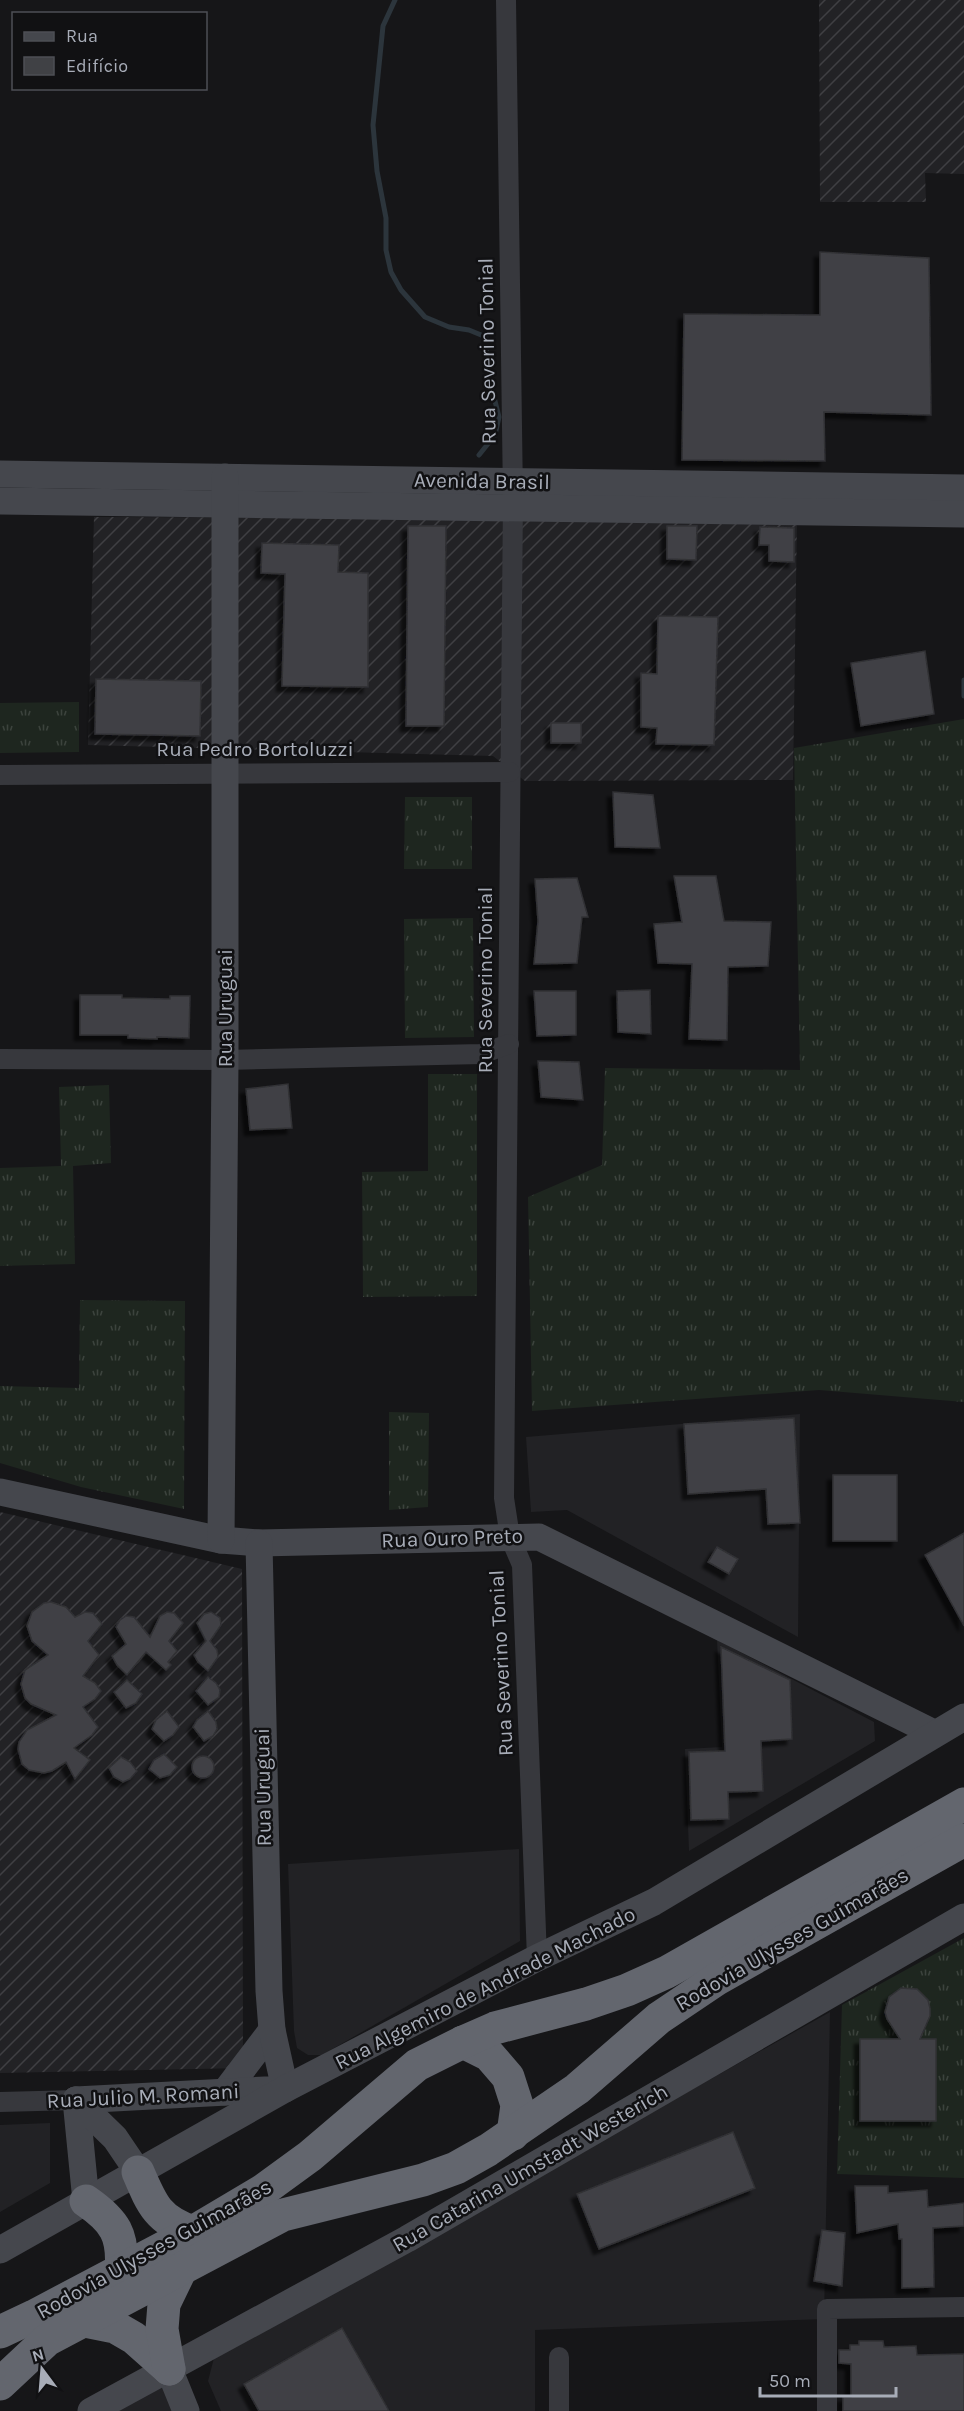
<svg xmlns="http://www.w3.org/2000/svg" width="964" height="2411" font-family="Karla,sans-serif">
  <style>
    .built { fill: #222225 }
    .industrial { fill: url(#industrial-furrows) }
    .grass { fill: url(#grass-tufts) }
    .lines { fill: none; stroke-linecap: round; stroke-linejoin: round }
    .stream { stroke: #2c353c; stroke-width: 5 }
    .building { fill: #404145; stroke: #303034; stroke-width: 1.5; filter: url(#shadow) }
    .street { stroke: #37383d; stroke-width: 20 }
    .secondary { stroke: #45474d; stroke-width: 27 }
    .highway { stroke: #63666e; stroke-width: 33 }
    .labels { text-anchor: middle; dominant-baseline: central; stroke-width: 5; stroke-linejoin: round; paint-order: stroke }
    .street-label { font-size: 21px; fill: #a8adb8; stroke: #111113 }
  </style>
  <defs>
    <pattern id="industrial-furrows" width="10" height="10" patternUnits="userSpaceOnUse" patternTransform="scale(1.5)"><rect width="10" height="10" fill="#222225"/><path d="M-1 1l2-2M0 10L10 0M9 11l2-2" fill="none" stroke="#3f3f43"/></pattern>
    <pattern id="grass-tufts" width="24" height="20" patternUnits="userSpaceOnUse" patternTransform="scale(1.5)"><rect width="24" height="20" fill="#1e261f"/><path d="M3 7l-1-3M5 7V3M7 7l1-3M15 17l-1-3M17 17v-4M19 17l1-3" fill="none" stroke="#3c433d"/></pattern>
    <filter id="shadow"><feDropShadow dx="-5.5" dy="5.5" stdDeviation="1.5" flood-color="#0009"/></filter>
  </defs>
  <rect width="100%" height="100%" fill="#161618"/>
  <!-- built -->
  <g class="built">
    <path d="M800,1414L798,1637L567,1510L531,1512L526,1437Z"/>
    <path d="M717,1640L874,1722L875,1741L689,1851L685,1749L722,1747Z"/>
    <path d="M519,1849L520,1941L322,2055H308L297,2048L294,2031L288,1864Z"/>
    <path d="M830,2012L824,2319L535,2330V2411H221L208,2381L214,2358Z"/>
    <path d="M50,2123V2183L0,2212V2125Z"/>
    <path d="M165,2381L176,2411H113Z"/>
  </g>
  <!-- industrial -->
  <g class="industrial">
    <path d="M819,0H964V174L925,173L926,202H820Z"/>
    <path d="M94,517L797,519L793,780L525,781L493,756L88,745Z"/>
    <path d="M0,1512L242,1569L243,2068L0,2073Z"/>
  </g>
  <!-- grass -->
  <g class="grass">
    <path d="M79,702V752L0,753V703Z"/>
    <path d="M964,719V1402L819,1390L532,1411L528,1197L602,1165L605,1068L800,1070L794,748Z"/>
    <path d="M405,797H472V869H404Z"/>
    <path d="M473,918L474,1037L405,1038L404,919Z"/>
    <path d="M428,1074H477V1296L363,1297L362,1172L428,1171Z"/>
    <path d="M109,1085L111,1163L73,1166L75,1264L0,1266V1168L61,1166L59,1087Z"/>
    <path d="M80,1300L185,1301L184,1509L81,1487L0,1463V1386L79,1388Z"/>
    <path d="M389,1412L429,1413L428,1507L389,1510Z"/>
    <path d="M964,1938V2178L837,2174L842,2005Z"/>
  </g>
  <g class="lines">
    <!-- stream -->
    <g class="stream">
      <path d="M395,0L383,26L373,125L377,171L386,218V250L391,272L401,290L425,317L449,327L469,330L486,337L487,369L499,417L495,435L479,455"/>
      <path d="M964,680V696"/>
    </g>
  </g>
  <!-- building -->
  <g class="building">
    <path d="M820,252L929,258L931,415L824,412L825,461L682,460L684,314L820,315Z"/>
    <path d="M408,526H446L444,726H406Z"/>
    <path d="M667,526H697L696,560L667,559Z"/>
    <path d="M760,527L794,528V562L769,561V545H759Z"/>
    <path d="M262,543L339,545L338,572L368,573V687L282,686L285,574L261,573Z"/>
    <path d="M658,616L718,617L714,745L656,744L657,728L641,727V673L657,674Z"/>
    <path d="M925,651L934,714L861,726L851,663Z"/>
    <path d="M96,679L201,681L200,736L95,734Z"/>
    <rect x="551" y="723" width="30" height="20"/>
    <path d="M613,792L653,795L660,848L615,847Z"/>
    <path d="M674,876H716L724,921L771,922L768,966L728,967L727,1040L689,1039L692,964L658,963L654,924L682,922Z"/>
    <path d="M577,878L588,917H582L577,963L534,964L538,921L535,879Z"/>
    <path d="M650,990L651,1034L618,1032L617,991Z"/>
    <path d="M534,991H576V1035L537,1036Z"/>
    <path d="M80,995H122V998L170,999V996H190L189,1038L157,1037V1039L128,1038V1035H80Z"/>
    <path d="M538,1061L579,1062L583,1100L541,1097Z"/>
    <path d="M288,1084L292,1128L250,1130L246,1089Z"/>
    <path d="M794,1418L800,1523L768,1524L766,1489L688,1494L684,1424Z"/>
    <rect x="833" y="1475" width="64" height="66"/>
    <path d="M964,1533V1626L925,1555Z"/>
    <path d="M717,1547L738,1559L729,1574L708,1562Z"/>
    <path d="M51,1602L66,1607L75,1617L85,1612L93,1613L102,1624L88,1641L99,1655L83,1676L95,1683L101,1691L95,1699L83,1707L98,1727L92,1735L74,1748L90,1760L75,1779L66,1762L52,1771L44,1773L29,1770L22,1764L18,1749L19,1742L27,1730L56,1715L31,1704L25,1698L21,1684L25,1670L48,1655L32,1641L27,1626L32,1612L44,1603Z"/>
    <path d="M167,1612L174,1613L183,1623L169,1641L177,1651L168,1662L171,1665L166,1670L146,1652L127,1675L117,1665L112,1656L126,1644L116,1627L120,1620L126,1616L134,1617L150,1637L160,1616Z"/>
    <path d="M211,1612L220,1618L221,1625L210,1641L217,1650L218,1657L208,1671L198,1662L194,1655L206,1641L197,1623L204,1614Z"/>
    <path d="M721,1647L790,1680L792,1739L761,1741L763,1791L728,1792L729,1819L691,1820L689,1752L725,1751Z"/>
    <path d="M208,1677L216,1683L220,1690L219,1697L208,1705L196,1691Z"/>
    <path d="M127,1680L142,1694L136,1703L126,1708L114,1692Z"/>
    <path d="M167,1711L179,1727L173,1735L164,1741L152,1729L156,1720Z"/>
    <path d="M208,1711L216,1722L217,1729L213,1736L204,1741L193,1727L197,1720Z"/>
    <path d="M164,1754L177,1767L170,1775L160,1778L149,1769L154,1760Z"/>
    <circle cx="203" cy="1767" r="11"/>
    <path d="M121,1757L130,1762L137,1771L130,1779L123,1782L114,1777L109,1768Z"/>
    <path d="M901,1988L917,1989L928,2000L930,2008V2016L920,2039H936V2121H860V2039H900L887,2019L885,2012L889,1997Z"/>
    <path d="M733,2132L755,2188L599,2249L577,2194Z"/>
    <path d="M855,2186H888V2193L927,2190L928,2207L964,2203V2226L933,2228L934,2287L902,2288V2239H899L898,2224L857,2233Z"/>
    <path d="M822,2230L845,2233L842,2286L814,2281Z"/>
    <path d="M342,2328L389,2411H259L244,2384Z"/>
    <path d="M859,2341H883L884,2347L916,2346L917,2355L964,2354V2411H843V2397H851V2364L839,2363V2350H850V2345H859Z"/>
  </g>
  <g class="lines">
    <!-- street -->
    <g class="street">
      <path d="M506,0L513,497L504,1498L510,1537L522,1565L537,1958"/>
      <path d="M0,775L510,772"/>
      <path d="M0,1059L225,1060L481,1054L509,1044"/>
      <path d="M0,2102L76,2100"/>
      <path d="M559,2357V2411"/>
      <path d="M827,2411V2309L964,2307"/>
    </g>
    <!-- secondary -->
    <g class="secondary">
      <path d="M0,474L964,488"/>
      <path d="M0,501L964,514"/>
      <path d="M0,1492L221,1540L259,1543L539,1537L934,1733"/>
      <path d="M221,1540L225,1060V477"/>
      <path d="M225,2092L272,2030"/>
      <path d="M76,2100L285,2089L272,2030L269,1991L259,1543"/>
      <path d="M76,2100L86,2201"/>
      <path d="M76,2100L115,2138L138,2172"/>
      <path d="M0,2250L285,2089L537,1958L654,1902L964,1717"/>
      <path d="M169,2369L186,2411"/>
      <path d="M91,2411L407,2239L964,1917"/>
    </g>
    <!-- highway -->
    <g class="highway">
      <path d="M463,2042L489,2055L508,2077L517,2105L513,2134"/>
      <path d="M138,2172C152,2205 158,2220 193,2232"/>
      <path d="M86,2201C115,2221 124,2235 121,2271"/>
      <path d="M85,2321L115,2327L134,2338L169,2369"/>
      <path d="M0,2332L34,2316L193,2232L262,2191L310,2156L417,2065L463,2042L495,2028L586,2004L627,1990L667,1972L964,1804"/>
      <path d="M169,2369L162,2329L164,2304L180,2271"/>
      <path d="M0,2384L47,2340L283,2215L423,2180L456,2168L488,2150L577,2089L659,2018L717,1979L964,1840"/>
    </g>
  </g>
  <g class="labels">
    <!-- street labels -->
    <g class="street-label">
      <text transform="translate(487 351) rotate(-91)">Rua Severino Tonial</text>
      <text transform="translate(482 481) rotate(1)">Avenida Brasil</text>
      <text x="255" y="749">Rua Pedro Bortoluzzi</text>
      <text transform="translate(485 980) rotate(-90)">Rua Severino Tonial</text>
      <text transform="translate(225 1008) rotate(-90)">Rua Uruguai</text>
      <text transform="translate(452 1538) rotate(-2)">Rua Ouro Preto</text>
      <text transform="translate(501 1663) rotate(-93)">Rua Severino Tonial</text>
      <text transform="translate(263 1787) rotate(-91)">Rua Uruguai</text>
      <text transform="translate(792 1939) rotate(-30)">Rodovia Ulysses Guimarães</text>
      <text transform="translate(485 1988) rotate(-27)">Rua Algemiro de Andrade Machado</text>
      <text transform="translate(143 2096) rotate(-3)">Rua Julio M. Romani</text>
      <text transform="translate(530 2168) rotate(-30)">Rua Catarina Umstadt Westerich</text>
      <text transform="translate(154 2249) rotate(-29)">Rodovia Ulysses Guimarães</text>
    </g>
  </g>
  <!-- legend -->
  <rect x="12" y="12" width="195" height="78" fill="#111113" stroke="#4d4f55" stroke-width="1.5"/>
  <rect x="24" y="32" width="30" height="9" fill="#45474d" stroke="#4d4f55" stroke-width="1.5"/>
  <text x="66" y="42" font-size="18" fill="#a8adb8">Rua</text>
  <rect x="24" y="57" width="30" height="18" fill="#404145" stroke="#4d4f55" stroke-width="1.5"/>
  <text x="66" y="72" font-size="18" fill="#a8adb8">Edifício</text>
  <!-- north arrow -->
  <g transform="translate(42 2369) rotate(344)" stroke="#111113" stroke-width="4.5" paint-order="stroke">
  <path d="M0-4.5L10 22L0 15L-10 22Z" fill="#a8adb8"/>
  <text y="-9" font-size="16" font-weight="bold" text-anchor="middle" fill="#a8adb8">N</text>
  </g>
  <!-- scale -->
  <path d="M760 2387v9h136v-9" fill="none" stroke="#a8adb8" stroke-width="3"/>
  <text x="769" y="2387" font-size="18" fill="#a8adb8" stroke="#111113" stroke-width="4.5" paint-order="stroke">50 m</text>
</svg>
